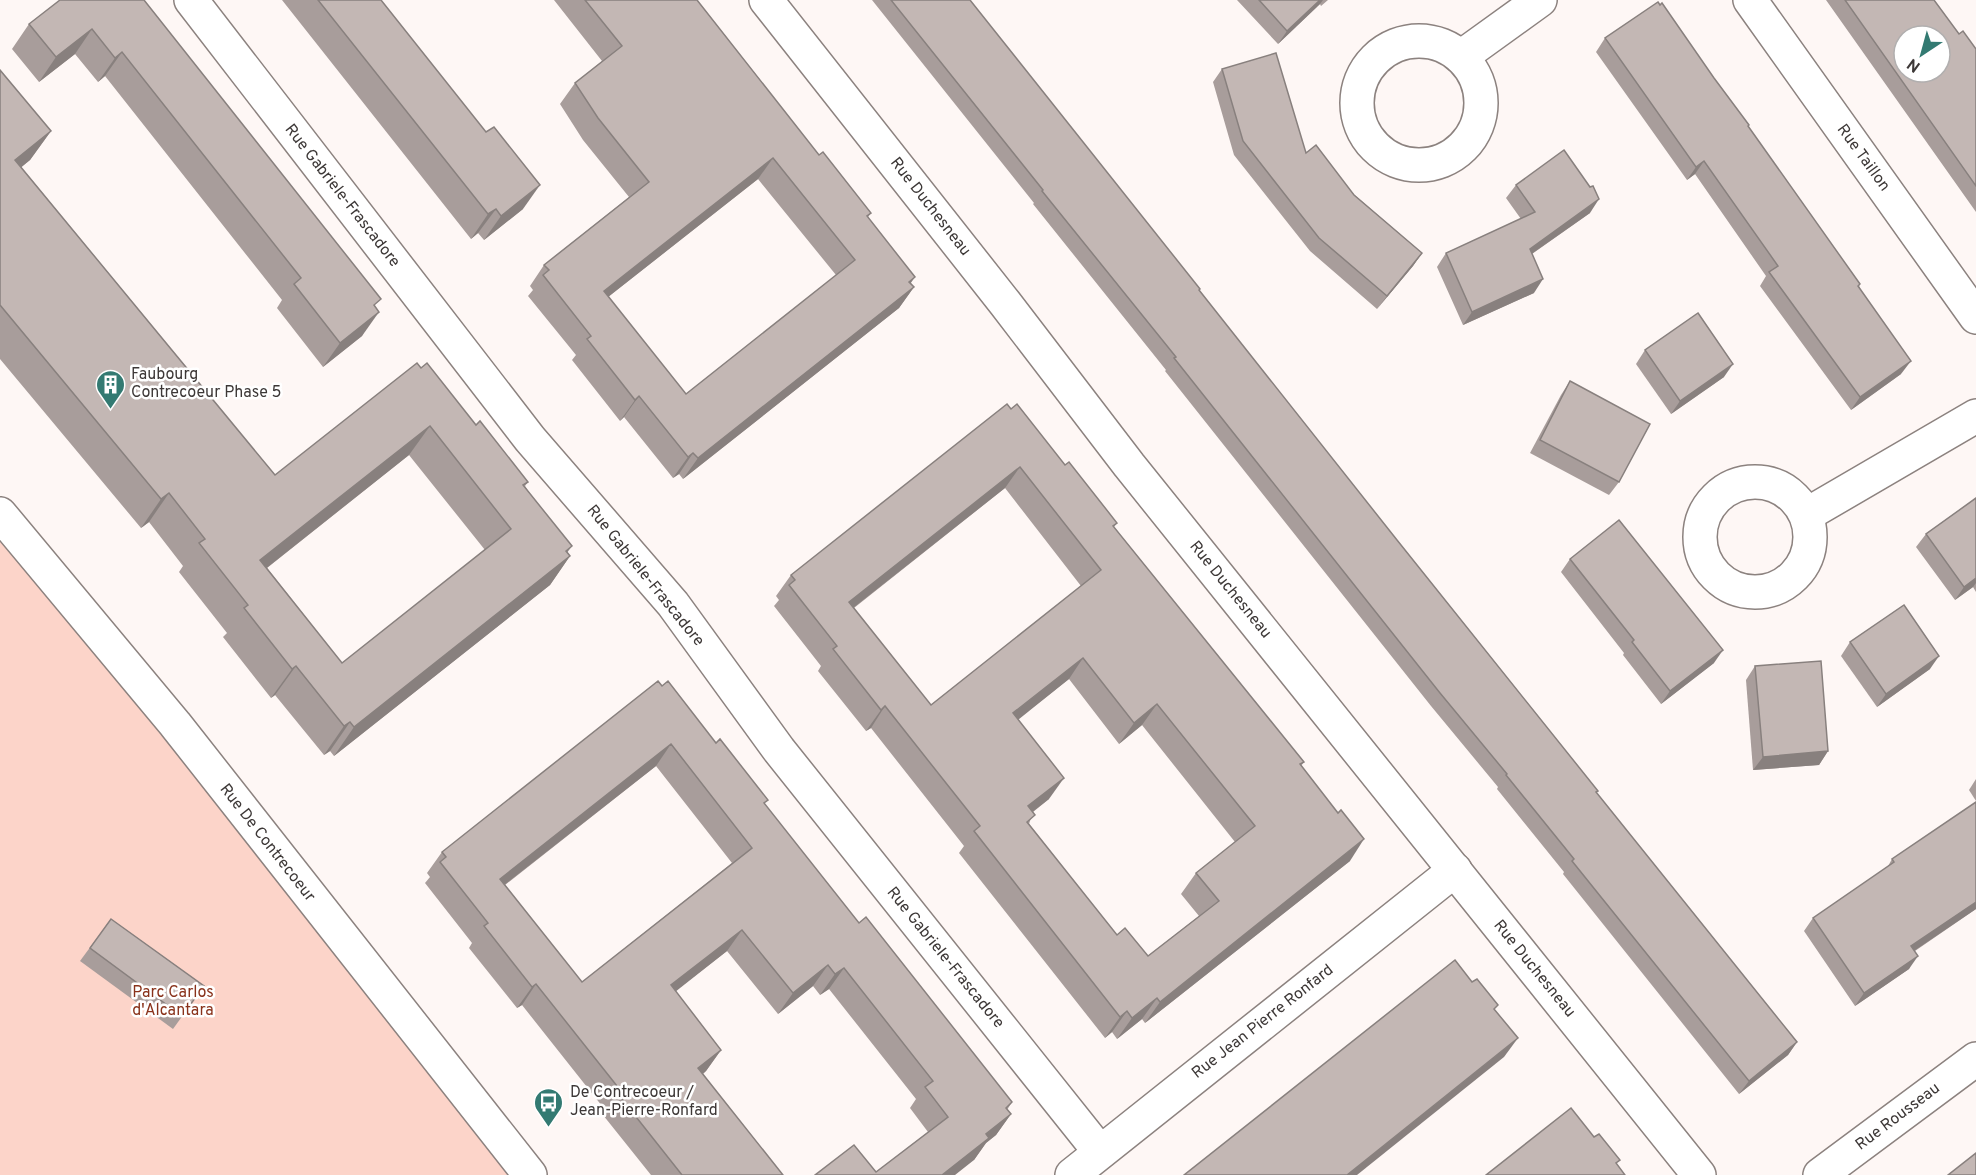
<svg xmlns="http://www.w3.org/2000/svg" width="1976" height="1175" font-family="Overpass,sans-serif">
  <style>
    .green { fill: #fcd4c9 }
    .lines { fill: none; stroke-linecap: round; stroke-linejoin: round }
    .minor-casing { stroke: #8c827f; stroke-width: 36 }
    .minor { stroke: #fff; stroke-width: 33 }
    .wall { fill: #a89d9b; fill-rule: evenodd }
    .shaded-wall { fill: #88807e }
    .building { fill: #c3b7b4; stroke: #88807e; stroke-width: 1.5; fill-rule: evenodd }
    .labels { text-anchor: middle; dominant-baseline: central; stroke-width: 5; stroke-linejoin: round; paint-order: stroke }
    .street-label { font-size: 16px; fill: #3d3837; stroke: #fff }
    .poi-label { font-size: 16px; fill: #3d3837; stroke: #fff; text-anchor: start }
    .park-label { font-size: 16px; fill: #89321b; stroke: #fff }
  </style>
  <rect width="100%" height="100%" fill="#fef7f5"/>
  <!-- green -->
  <path class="green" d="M0,514L530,1175H0Z"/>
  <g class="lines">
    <defs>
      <g id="minor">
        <path d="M191,0L530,439L673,604L779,750L1100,1152"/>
        <path d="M766,0L1005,303L1129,465L1699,1175"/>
        <path d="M1750,0L1976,317"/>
        <circle cx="1419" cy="103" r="62"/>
        <path d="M1461,57L1540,0"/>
        <circle cx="1755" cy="537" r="55"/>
        <path d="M0,514L175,724L530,1175"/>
        <path d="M1806,515L1976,416"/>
        <path d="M1072,1175L1455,870"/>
        <path d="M1820,1175L1976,1059"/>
      </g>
    </defs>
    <!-- minor casing -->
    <use href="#minor" class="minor-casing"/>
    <!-- minor -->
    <use href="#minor" class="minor"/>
  </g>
  <!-- wall -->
  <g class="wall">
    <path d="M144,0L375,306L362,336L323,367L277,308L282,300L105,76L98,82L75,54L39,82L12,49L29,24Z"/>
    <path d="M282,0H381L523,209L484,240L478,233L471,239Z"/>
    <path d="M554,0H697L819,155L871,213L868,217L911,283L914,287L899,308L683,479L679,474L673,478L624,417L620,421L572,360L576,355L528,296L533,290L530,286L544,265L629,197L583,140L560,104L575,83L602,61ZM758,179L836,275L686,394L608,297Z"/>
    <path d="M872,0H970L1596,793L1797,1042L1788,1055L1739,1094L1563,874L1564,872L1497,789L1498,787L1431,706L1165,371L1166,370L1033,204L1034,203Z"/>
    <path d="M1237,0H1328L1321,6L1320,4L1278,44Z"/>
    <path d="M1826,0H1934L1959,34L1976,49V212Z"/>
    <path d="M1605,38L1714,78L1749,125L1748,127L1860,284L1859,286L1901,374L1851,410L1760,286L1766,276L1695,174L1687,180L1596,52Z"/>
    <path d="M1222,69L1306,153L1422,253L1413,266L1377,309L1310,251L1234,155L1213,82Z"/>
    <path d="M0,70L51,131L30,160L21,167L275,475L421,368L476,425L528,482L525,486L570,556L550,585L334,756L330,751L324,755L275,695L271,698L223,637L227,633L179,572L183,566L149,522L141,528L0,359ZM409,455L485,550L342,663L267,568Z"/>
    <path d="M1516,185L1590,213L1532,254L1534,293L1463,325L1437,267L1446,253L1521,219L1506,198Z"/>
    <path d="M1645,350L1724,377L1671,414L1636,364Z"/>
    <path d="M1570,381L1619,482L1609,495L1530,453L1561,395Z"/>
    <path d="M1011,409L1065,465L1117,523L1114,527L1304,762L1301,766L1350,861L1145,1023L1142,1019L1117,1039L1112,1032L1105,1038L959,853L964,846L871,728L866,731L818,671L821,666L774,606L779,600L776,596L791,575ZM1005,488L1081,586L931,705L854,608ZM1069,679L1119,744L1142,725L1235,842L1196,873L1181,894L1199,916L1148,956L1117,935L1029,824L1033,812L1049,799L1018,719Z"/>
    <path d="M1976,498V592L1973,587L1955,600L1916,547L1926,534Z"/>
    <path d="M1570,559L1714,663L1661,704L1623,655L1624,653L1561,572Z"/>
    <path d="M1850,642L1930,669L1877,707L1841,656Z"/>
    <path d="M1755,666L1828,751L1819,765L1753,770L1746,680Z"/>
    <path d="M658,681L765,805L859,923L1012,1102L1007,1110L1011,1114L996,1135L986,1143L974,1160L876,1172L928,1132L910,1108L916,1099L829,989L820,995L813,986L778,1014L727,951L675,991L721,1050L706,1071L703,1074L783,1175H651L599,1110L602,1106L522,1005L517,1008L469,948L472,943L425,883L430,877L427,873L442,852ZM656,766L732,863L582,982L505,885Z"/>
    <path d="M1976,779V801L1969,790Z"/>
    <path d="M1892,859L1976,909L1915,951L1909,969L1855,1006L1804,931L1813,918L1887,868Z"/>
    <path d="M111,919L204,986L173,1029L80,961Z"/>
  </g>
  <!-- shaded-wall -->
  <g class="shaded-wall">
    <path d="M1320,0H1323L1320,4L1278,44L1287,31Z"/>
    <path d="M92,29L75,54L39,82L56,57Z"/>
    <path d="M122,52L105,76L98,82L115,58Z"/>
    <path d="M51,131L30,160L0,185L15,160Z"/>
    <path d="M773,158L758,179L589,312L604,291Z"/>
    <path d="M1704,161L1695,174L1687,180L1696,167Z"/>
    <path d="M540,185L523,209L484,240L501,216Z"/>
    <path d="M1599,199L1590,213L1520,262L1530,249Z"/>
    <path d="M496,209L478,233L471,239L488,214Z"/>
    <path d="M1422,253L1413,266L1377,309L1387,296Z"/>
    <path d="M915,277L901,297L914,287L899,308L683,479L698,458Z"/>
    <path d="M1543,279L1534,293L1463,325L1472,312Z"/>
    <path d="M379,312L362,336L323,367L340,343Z"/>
    <path d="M1911,361L1901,374L1851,410L1860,397Z"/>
    <path d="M1733,364L1724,377L1671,414L1680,401Z"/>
    <path d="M639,396L624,417L620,421L635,400Z"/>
    <path d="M430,426L409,455L240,589L260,560Z"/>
    <path d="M693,453L679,474L673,478L688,457Z"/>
    <path d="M1020,467L1005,488L834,623L849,602Z"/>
    <path d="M169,493L149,522L141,528L161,499Z"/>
    <path d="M572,546L557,566L570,556L550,585L334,756L354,727Z"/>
    <path d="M1976,578V583L1973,587L1955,600L1964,587Z"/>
    <path d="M1723,650L1714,663L1661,704L1670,691Z"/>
    <path d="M1939,656L1930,669L1877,707L1886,694Z"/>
    <path d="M1083,658L1069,679L999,735L1013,713Z"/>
    <path d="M296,666L275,695L271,698L292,669Z"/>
    <path d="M1157,704L1142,725L1119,744L1134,723Z"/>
    <path d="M885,706L871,728L866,731L881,710Z"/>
    <path d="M350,722L330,751L324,755L344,726Z"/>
    <path d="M671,744L656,766L485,900L500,879Z"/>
    <path d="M1828,751L1819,765L1753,770L1763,757Z"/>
    <path d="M1064,778L1049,799L1013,827L1028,806Z"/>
    <path d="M1364,839L1350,861L1145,1023L1160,1002Z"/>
    <path d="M1976,902V909L1902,959L1911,946Z"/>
    <path d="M742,930L727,951L656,1007L671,985Z"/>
    <path d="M1918,956L1909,969L1855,1006L1864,993Z"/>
    <path d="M828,965L813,986L778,1014L793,993Z"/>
    <path d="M844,968L829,989L820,995L835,974Z"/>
    <path d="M536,984L522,1005L517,1008L532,987Z"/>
    <path d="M1157,998L1142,1019L1117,1039L1132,1018Z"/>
    <path d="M1127,1011L1112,1032L1105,1038L1120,1017Z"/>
    <path d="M1518,1038L1504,1057L1357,1175H1347Z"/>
    <path d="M1797,1042L1788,1055L1739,1094L1749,1081Z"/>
    <path d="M721,1050L706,1071L683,1089L698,1068Z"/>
    <path d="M1011,1114L996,1135L986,1143L974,1160L955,1175H942L986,1134Z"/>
  </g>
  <!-- building -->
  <g class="building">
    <path d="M60,0H144L381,299L374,305L379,312L340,343L294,284L301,278L122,52L115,58L92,29L56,57L29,24Z"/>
    <path d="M318,0H381L486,132L494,127L540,185L501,216L496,209L488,214Z"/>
    <path d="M585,0H697L819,155L823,152L871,213L867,216L915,277L909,282L914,287L698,458L693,453L688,457L639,396L635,400L587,339L591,336L543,275L549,270L544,265L649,182L598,118L575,83L622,46ZM773,158L855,260L686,394L604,291Z"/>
    <path d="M891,0H970L1200,289L1199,290L1397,540L1598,791L1596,792L1797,1042L1749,1081L1572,861L1574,859L1506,775L1507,774L1440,693L1174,358L1176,357L1042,191L1043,190Z"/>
    <path d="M1259,0H1320L1287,31Z"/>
    <path d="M1845,0H1934L1959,34L1963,31L1976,49V186ZM1904,36H1940V72H1904Z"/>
    <path d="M1658,2L1660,5L1662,3L1714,78L1749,125L1748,126L1860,284L1858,286L1911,361L1860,397L1769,272L1778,266L1704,161L1696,167L1605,38Z"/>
    <path d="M1276,53L1306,153L1316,145L1354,195L1422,253L1387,296L1319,238L1243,141L1222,69Z"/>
    <path d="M0,70L51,131L15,160L275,475L417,363L421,368L427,363L476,425L480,421L528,482L523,485L572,546L566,551L570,556L354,727L350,722L344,726L296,666L292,669L244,608L248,605L199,543L205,539L169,493L161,499L0,305ZM430,426L511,529L342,663L260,560Z"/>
    <path d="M1564,150L1590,187L1593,186L1599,199L1530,249L1543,279L1472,312L1446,253L1535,212L1516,185Z"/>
    <path d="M1698,313L1733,364L1680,401L1645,350Z"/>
    <path d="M1570,381L1650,424L1619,482L1540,440Z"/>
    <path d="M1007,404L1011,409L1017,404L1065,465L1069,462L1117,523L1113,526L1304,762L1300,764L1338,813L1341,810L1364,839L1160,1002L1157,998L1132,1018L1127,1011L1120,1017L974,831L980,826L885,706L881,710L833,649L837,646L789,585L795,580L791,575ZM1020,467L1101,570L931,705L849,602ZM1083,658L1134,723L1157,704L1255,826L1196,873L1219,901L1148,956L1125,928L1117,935L1027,822L1035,815L1028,806L1064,778L1013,713Z"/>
    <path d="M1976,498V578L1964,587L1926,534Z"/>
    <path d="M1619,520L1723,650L1670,691L1632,642L1634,640L1570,559Z"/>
    <path d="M1904,605L1939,656L1886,694L1850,642Z"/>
    <path d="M1821,661L1828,751L1763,757L1755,666Z"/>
    <path d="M658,681L662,686L668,681L716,743L720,739L768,800L764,803L859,923L866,917L1012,1102L1006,1108L1011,1114L986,1134L989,1138L942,1175H815L854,1145L876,1172L948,1117L925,1087L933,1081L844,968L835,974L828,965L793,993L742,930L671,985L721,1050L698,1068L783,1175H682L614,1089L617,1086L536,984L532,987L484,926L488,923L440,862L446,857L442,852ZM671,744L752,848L582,982L500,879Z"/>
    <path d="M1976,802V902L1911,946L1918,956L1864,993L1813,918L1894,862L1892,859Z"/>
    <path d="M111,919L204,986L182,1016L90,948Z"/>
    <path d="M1455,960L1472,982L1477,979L1498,1005L1494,1009L1518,1038L1347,1175H1184Z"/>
    <path d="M1571,1108L1594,1137L1599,1134L1620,1160L1616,1163L1625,1175H1486Z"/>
    <path d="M1976,1153V1175H1948Z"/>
  </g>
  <!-- icons -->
  <defs>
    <symbol id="building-pin" viewBox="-11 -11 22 30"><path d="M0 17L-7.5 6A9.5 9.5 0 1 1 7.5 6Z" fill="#337a72" stroke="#fff"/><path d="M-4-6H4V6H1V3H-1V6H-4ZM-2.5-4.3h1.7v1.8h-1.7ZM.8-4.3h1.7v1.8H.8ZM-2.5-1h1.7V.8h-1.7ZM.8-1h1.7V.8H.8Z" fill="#fff"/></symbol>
    <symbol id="bus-pin" viewBox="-11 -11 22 30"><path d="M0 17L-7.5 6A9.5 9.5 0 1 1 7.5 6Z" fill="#337a72" stroke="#fff"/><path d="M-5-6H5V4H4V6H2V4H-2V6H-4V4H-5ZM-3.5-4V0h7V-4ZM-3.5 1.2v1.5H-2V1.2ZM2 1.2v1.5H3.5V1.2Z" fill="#fff"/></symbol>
  </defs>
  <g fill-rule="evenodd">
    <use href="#building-pin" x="94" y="368" width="33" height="45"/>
    <use href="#bus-pin" x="532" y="1086" width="33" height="45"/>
  </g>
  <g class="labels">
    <!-- street labels -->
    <g class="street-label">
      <text transform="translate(1863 158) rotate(54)">Rue Taillon</text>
      <text transform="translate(342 196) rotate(52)">Rue Gabriele-Frascadore</text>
      <text transform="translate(930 207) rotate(52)">Rue Duchesneau</text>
      <text transform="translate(645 576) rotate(51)">Rue Gabriele-Frascadore</text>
      <text transform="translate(1230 590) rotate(51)">Rue Duchesneau</text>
      <text transform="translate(267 843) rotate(52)">Rue De Contrecoeur</text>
      <text transform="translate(945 958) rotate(51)">Rue Gabriele-Frascadore</text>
      <text transform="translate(1534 969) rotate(51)">Rue Duchesneau</text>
      <text transform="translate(1263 1022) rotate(-38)">Rue Jean Pierre Ronfard</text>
      <text transform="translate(1898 1117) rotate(-37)">Rue Rousseau</text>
    </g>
    <!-- poi labels -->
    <g class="poi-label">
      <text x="131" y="375">Faubourg<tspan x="131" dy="18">Contrecoeur Phase 5</tspan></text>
      <text x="570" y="1093">De Contrecoeur /<tspan x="570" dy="18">Jean-Pierre-Ronfard</tspan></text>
    </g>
    <!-- park labels -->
    <g class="park-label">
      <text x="173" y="993">Parc Carlos<tspan x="173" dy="18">d'Alcantara</tspan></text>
    </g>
  </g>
  <!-- north arrow -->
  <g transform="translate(1922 54) rotate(216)"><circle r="28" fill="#ffffff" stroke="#b1afaf" stroke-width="1.5"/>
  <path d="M0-4.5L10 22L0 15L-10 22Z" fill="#337a72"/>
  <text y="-9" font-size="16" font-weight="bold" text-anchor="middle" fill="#3d3837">N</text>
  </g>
</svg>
